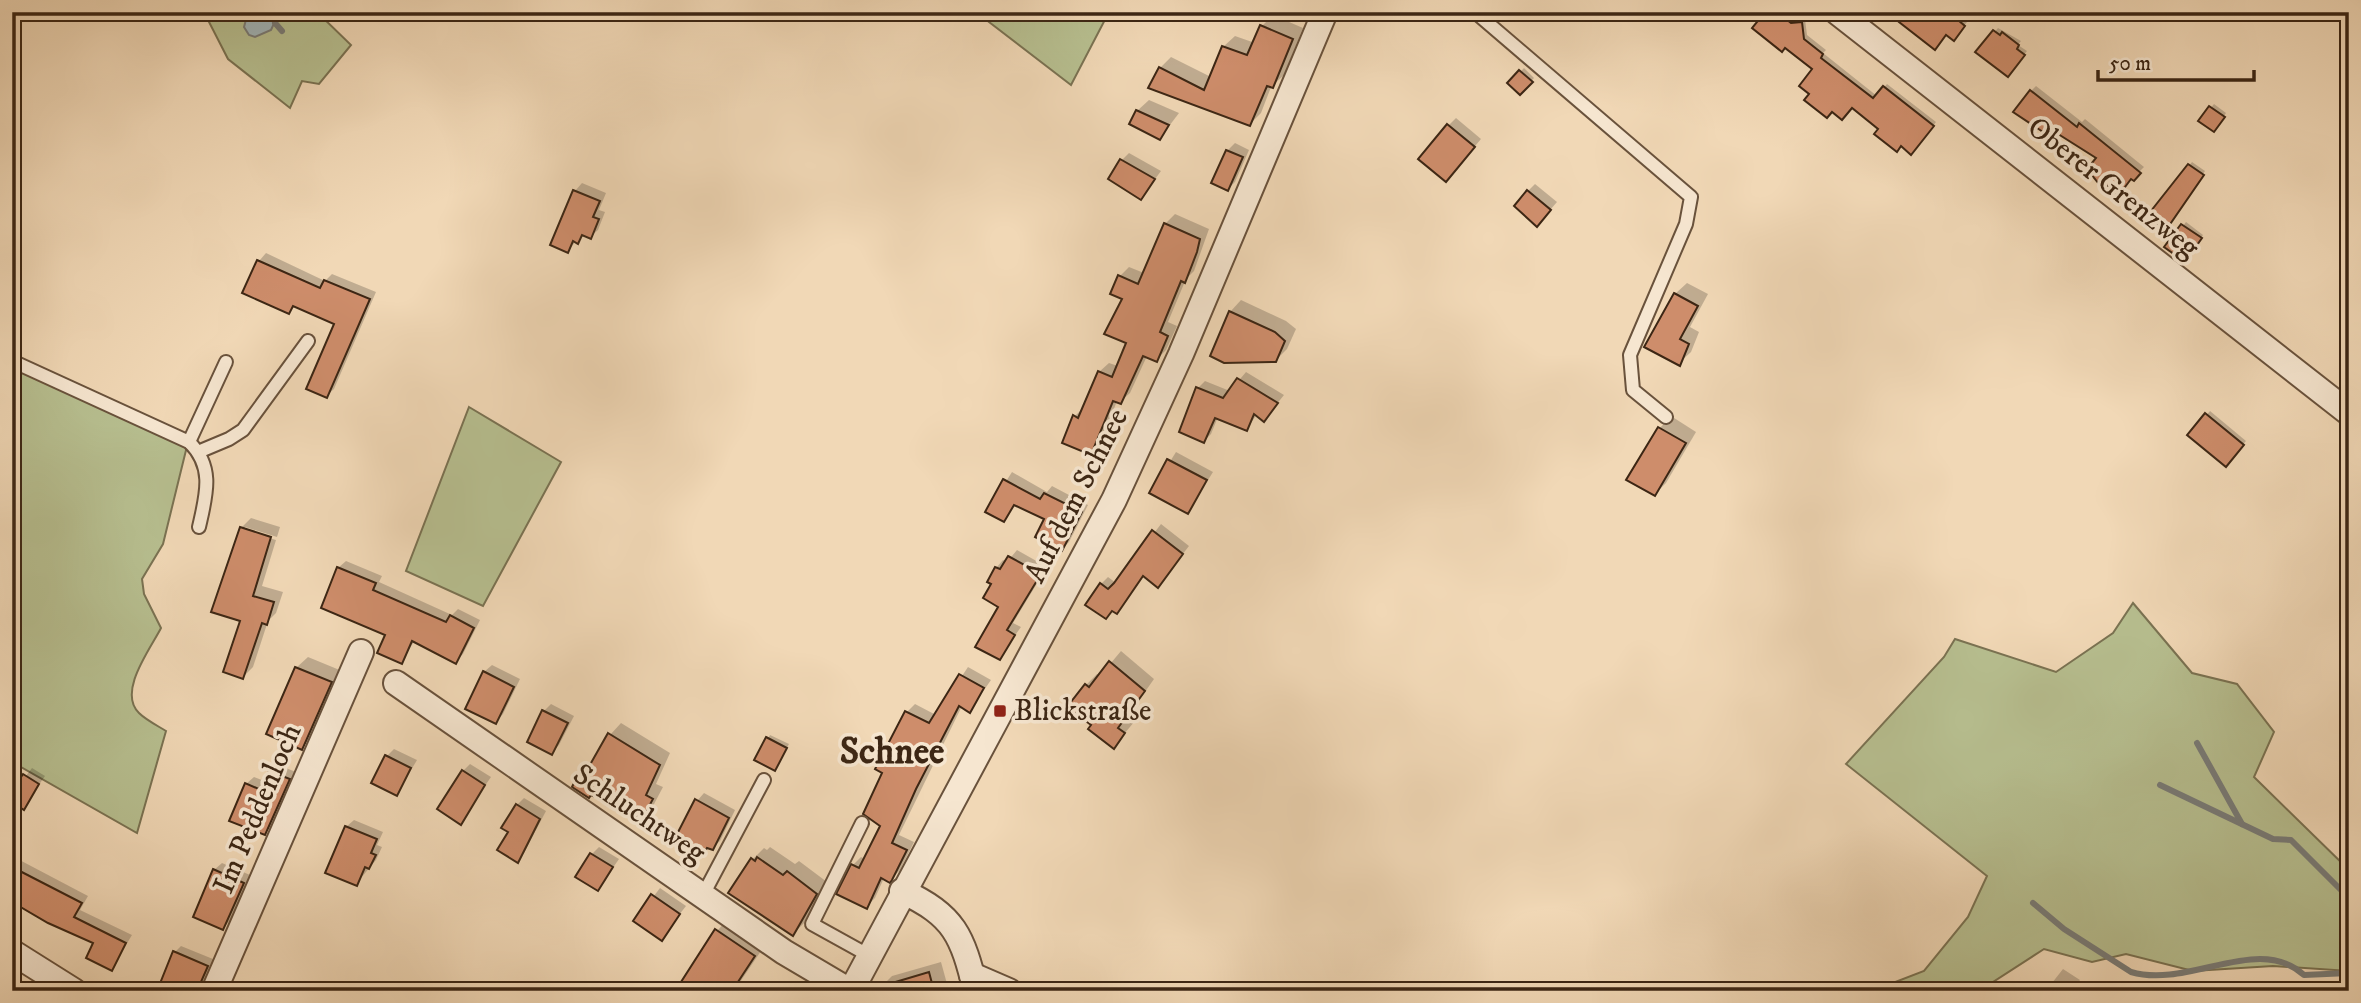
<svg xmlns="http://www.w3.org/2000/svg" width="2361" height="1003" font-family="'IM FELL DW Pica',serif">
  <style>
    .green { fill: #b7bf90; stroke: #7a7252; stroke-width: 2 }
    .water { fill: #a1b6ba; stroke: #797c78; stroke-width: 2 }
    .shadow { fill: #0003 }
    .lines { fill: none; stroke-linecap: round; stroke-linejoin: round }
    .stream { stroke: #797c78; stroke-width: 6 }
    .building { fill: #ce8d6b; stroke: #3c2614; stroke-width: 2 }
    .lane-casing { stroke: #69523c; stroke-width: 16 }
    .street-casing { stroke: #69523c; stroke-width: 28 }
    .lane { stroke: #f6e6d0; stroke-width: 12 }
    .street { stroke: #f6e6d0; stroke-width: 24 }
    .poi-dot { fill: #8f2418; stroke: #f6e6d0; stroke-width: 2.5 }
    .labels { text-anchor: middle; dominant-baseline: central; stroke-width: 7; stroke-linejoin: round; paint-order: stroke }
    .street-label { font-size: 30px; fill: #3c2614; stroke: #f6e6d0 }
    .poi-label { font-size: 30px; fill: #3c2614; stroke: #f6e6d0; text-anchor: start }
    .district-label { font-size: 37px; font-weight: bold; fill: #3c2614; stroke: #f6e6d0 }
  </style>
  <rect width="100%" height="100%" fill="#f1d8b6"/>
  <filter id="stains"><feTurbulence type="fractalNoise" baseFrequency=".00286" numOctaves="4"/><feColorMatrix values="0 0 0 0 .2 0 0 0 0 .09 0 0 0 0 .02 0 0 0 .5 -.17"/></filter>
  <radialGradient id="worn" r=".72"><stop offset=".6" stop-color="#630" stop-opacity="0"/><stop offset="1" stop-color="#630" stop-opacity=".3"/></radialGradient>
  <!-- green -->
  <g class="green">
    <path d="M212,12H317L351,45L319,84L302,81L290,108L228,59L208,20Z"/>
    <path d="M976,12H1109L1071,85Z"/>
    <path d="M12,361L188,442L163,544L142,579L144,594L161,628C151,648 117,692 139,713C146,720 158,726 166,731L137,833L12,762Z"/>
    <path d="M469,407L561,462L483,606L406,571Z"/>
    <path d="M2133,603L2192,673L2237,684L2274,732L2254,777L2349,870V971L2273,966L2193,971L2126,954L2092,962L2044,949L1979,991H1872L1924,971L1968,917L1987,876L1846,764L1944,657L1955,639L2056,672L2113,633Z"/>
  </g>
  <!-- water -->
  <path class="water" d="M248,12H276L277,17L271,30L255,37L249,35L244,27Z"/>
  <!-- shadow -->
  <g class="shadow">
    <path d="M1745,12H1785L1795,21L1805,19L1807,35L1826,50L1823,53L1877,96L1887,84L1936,122L1915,149L1852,106L1811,94L1814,68Z"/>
    <path d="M1945,12L1967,22L1957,35Z"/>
    <path d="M1273,15L1303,28L1284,75L1271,87L1261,113L1250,124L1160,68L1171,57L1211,77L1223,47L1235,36L1255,43L1262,26Z"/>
    <path d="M1998,28L2021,41L2018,45L2027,51L2011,71L1978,52Z"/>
    <path d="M1524,68L1534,78L1520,93L1510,83Z"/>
    <path d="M2036,86L2082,122L2085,119L2144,167L2119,192L2099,157L2031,91Z"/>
    <path d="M1149,100L1179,113L1160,138L1137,111Z"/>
    <path d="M2214,104L2226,113L2216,127L2201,120Z"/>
    <path d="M1456,118L1481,139L1453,172L1448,126Z"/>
    <path d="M1235,143L1249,150L1235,182L1228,189L1227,151Z"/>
    <path d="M1129,153L1161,171L1141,198L1122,160Z"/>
    <path d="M2192,162L2205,171L2169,224L2150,216Z"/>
    <path d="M582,183L606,193L599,210L605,212L598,230L590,237L585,235L576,241L568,251L552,244L575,191Z"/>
    <path d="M1535,184L1557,202L1544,217L1528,191Z"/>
    <path d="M1175,214L1209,229L1194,271L1186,279L1168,322L1177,326L1166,350L1156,360L1147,356L1130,393L1120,402L1117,401L1100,444L1090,453L1075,416L1085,406L1099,372L1109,363L1118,366L1128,342L1120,276L1129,267L1144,273L1165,224Z"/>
    <path d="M2186,222L2203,235L2188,256L2167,247Z"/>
    <path d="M266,253L325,281L332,274L376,292L334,389L326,396L336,323L295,306L289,312L245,292L259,261Z"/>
    <path d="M1687,283L1708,294L1690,327L1699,332L1691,352L1679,363L1675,294Z"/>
    <path d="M1241,300L1286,321L1296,329L1287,349L1275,361L1230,312Z"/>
    <path d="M1246,372L1284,395L1264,420L1257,414L1247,429L1218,417L1211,434L1204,441L1198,388L1205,381L1230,391Z"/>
    <path d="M2210,411L2246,441L2225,465L2190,435Z"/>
    <path d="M1671,416L1696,432L1666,483L1655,494L1628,479L1660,428Z"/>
    <path d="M1176,452L1213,472L1188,512L1151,492Z"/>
    <path d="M1012,472L1047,492L1052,486L1088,505L1069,542L1062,549L1047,518L1016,504L1004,520L987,511Z"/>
    <path d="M251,518L280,527L277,537L245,527V531L276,540L262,586L283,592L276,613L268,621L253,667L243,677L241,528Z"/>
    <path d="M1161,524L1189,546L1158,586L1144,575L1117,612L1101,584L1108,577L1116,583Z"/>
    <path d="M1017,550L1047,567L1013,623L1021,627L999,658L1000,606L994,584L996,568L1003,560L1007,562Z"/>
    <path d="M346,561L382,576L379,582L452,615L458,609L480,620L463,654L455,662L415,640L401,662L387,634L338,568Z"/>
    <path d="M1121,651L1154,679L1128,716L1135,721L1113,747L1094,724L1086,685L1097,674L1100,676Z"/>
    <path d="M308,657L342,671L313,736L302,747L296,668Z"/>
    <path d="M492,665L520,679L503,714L496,722L484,672Z"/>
    <path d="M968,667L991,680L970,710L962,706L899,835L914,842L900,870L890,881L884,878L875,898L867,906L853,865L861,857L865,859L882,825L884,772L877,768L907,712L915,704L936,715Z"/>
    <path d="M551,704L574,716L559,745L552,752L544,711Z"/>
    <path d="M621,723L670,753L656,784L663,787L653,806L641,817L574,786L583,768L596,758L610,735Z"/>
    <path d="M770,735L789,744L775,769L756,759Z"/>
    <path d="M394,749L417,760L397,794L387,756Z"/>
    <path d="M470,764L491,777L460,822L463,771Z"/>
    <path d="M278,765L296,772L272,826L265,833L246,784L254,777L267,782Z"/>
    <path d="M32,768L45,776L23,808L12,800V787L16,789Z"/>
    <path d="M704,793L735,810L720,841L712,848L708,846L697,801Z"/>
    <path d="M524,798L546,811L524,853L517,861L510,832L517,805Z"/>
    <path d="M354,820L383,832L377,845L382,847L376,860L356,884L346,827Z"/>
    <path d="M599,847L619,859L598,889L592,854Z"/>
    <path d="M770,847L795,864L799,861L827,882L804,923L793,934L730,892L753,859L764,848L767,850Z"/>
    <path d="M12,856L88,896L80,910L132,935L112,968L95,942L12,900Z"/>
    <path d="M222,863L250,875L230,921L223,928L214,870Z"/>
    <path d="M660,888L686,906L661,938L635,921Z"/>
    <path d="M728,919L765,945L734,991H694L717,931Z"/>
    <path d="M181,946L213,959L199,991H148L154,981L161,984L175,952Z"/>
    <path d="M941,962L949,991H881L880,988L892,976Z"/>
    <path d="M2063,969L2080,980L2073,991H2039L2044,986L2048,988Z"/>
    <path d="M2187,981L2208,984V991H2167L2173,985Z"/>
    <path d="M31,983L43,991H24Z"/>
    <path d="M809,986L820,991H804Z"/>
  </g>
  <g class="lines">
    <!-- stream -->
    <g class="stream">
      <path d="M275,23L282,31"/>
      <path d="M2197,743L2242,824"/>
      <path d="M2160,785L2273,839L2291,840L2349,898"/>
      <path d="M2033,903L2064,929L2131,972C2189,989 2258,933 2304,975L2349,973"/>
    </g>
  </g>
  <!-- building -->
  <g class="building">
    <path d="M1765,12H1777L1791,23L1802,22L1804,39L1823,54L1821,58L1873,98L1883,86L1934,126L1911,155L1901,146L1897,152L1874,134L1878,129L1852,108L1842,120L1832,112L1827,118L1804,100L1809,94L1799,86L1812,69L1785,48L1782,52L1752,28Z"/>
    <path d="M1906,12H1964L1958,20L1965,26L1954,41L1946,35L1935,50L1899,22Z"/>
    <path d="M1260,25L1293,39L1273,88L1267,86L1250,126L1148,88L1159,67L1204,90L1222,46L1247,55Z"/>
    <path d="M1993,30L2000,35L2002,32L2019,45L2017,49L2025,55L2008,77L1975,52Z"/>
    <path d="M1519,70L1533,82L1520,95L1507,83Z"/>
    <path d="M2030,90L2077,127L2079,123L2141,173L2134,181L2131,179L2119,195L2105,184H2099L2087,169L2096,158L2047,127L2043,132L2013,112Z"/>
    <path d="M2209,106L2225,117L2214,132L2198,121Z"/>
    <path d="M1136,110L1169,125L1160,140L1129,124Z"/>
    <path d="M1447,124L1475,147L1446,182L1418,159Z"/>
    <path d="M1226,150L1243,157L1228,191L1211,183Z"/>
    <path d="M1120,159L1155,179L1141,200L1108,179Z"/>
    <path d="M2188,164L2204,175L2166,230L2147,216Z"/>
    <path d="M573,190L600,201L593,217L599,219L591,239L582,235L578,244L573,241L568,253L550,245Z"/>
    <path d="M1527,190L1551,210L1537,227L1514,206Z"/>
    <path d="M1164,223L1200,239L1197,252L1185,283L1181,281L1160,332L1168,336L1157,362L1143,356L1121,404L1113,401L1091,455L1062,443L1073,415L1078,418L1098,371L1112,377L1126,343L1104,334L1122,299L1110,294L1118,275L1138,284Z"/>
    <path d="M2181,224L2202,238L2185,262L2164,247Z"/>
    <path d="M257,260L320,288L324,280L370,299L327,398L306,389L334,324L293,306L289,314L242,293Z"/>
    <path d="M1674,293L1698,306L1680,339L1689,344L1680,366L1644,347Z"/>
    <path d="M1229,311L1275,332L1285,341L1276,362L1224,363L1210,356Z"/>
    <path d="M1237,378L1278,403L1264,422L1254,414L1247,431L1215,418L1204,443L1179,432L1196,387L1223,398Z"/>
    <path d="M2205,413L2244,445L2226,467L2187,435Z"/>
    <path d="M1658,427L1686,443L1655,496L1626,480Z"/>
    <path d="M1167,459L1207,480L1188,514L1149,493Z"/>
    <path d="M1003,479L1040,499L1044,493L1082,512L1062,551L1035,537L1044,519L1014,505L1004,522L985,512Z"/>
    <path d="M240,527L271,537L253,596L274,602L267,625L262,623L243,679L223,672L240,621L211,612Z"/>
    <path d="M1152,530L1183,554L1158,588L1143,576L1117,614L1112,611L1106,619L1085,605L1100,583L1108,589L1114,583Z"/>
    <path d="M1008,556L1041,574L1007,630L1015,635L1000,660L975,647L998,607L983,598L991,584L987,582L995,567L1000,569Z"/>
    <path d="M337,567L376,583L373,590L446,622L450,615L474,628L456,664L412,641L402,664L377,653L385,635L321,608Z"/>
    <path d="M1109,661L1145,691L1118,728L1125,733L1114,749L1088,729L1091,725L1067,707L1085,684L1089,687Z"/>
    <path d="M295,667L332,682L302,750L266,734Z"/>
    <path d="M483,671L514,687L496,724L465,709Z"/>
    <path d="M959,674L984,688L970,713L959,706L916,789L892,843L907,850L892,880L890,883L881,878L867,909L836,894L851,864L859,868L880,826L863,814L882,773L875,769L905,711L929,723Z"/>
    <path d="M542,710L568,723L552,755L527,742Z"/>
    <path d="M608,733L660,765L646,795L653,799L642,819L591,795L589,798L572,787L582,767L587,770Z"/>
    <path d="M766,737L787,748L775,771L754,760Z"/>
    <path d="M385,755L411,768L397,796L371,783Z"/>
    <path d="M462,770L485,785L461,825L437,809Z"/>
    <path d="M269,771L290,779L265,835L229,821L245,783L261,790Z"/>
    <path d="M23,774L39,784L24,810L12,802V791Z"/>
    <path d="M695,799L729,818L713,850L707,848L704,853L674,840Z"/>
    <path d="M516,804L540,819L518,863L497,850L508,832L501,828Z"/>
    <path d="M345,826L377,839L371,853L376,855L369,869L365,867L357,886L325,873Z"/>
    <path d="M590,853L613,867L598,891L575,877Z"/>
    <path d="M757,857L783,875L787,871L817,894L793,936L728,893L751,858L755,861Z"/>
    <path d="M12,867L82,903L74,917L126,943L112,971L86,958L93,943L48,923L12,902Z"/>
    <path d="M213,869L244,883L223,930L193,917Z"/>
    <path d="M651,894L680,914L662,941L633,921Z"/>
    <path d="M715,929L755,956L732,991H694L681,982Z"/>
    <path d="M173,951L208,966L197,991H157Z"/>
    <path d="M929,972L934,991H883L882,986Z"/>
  </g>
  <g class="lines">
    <defs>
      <g id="lane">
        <path d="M1475,12L1691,197L1686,224L1630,355L1633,390L1666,417"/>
        <path d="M12,361L189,442C215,467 206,496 199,527"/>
        <path d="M189,442L226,362"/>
        <path d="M198,452L229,439L243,430L308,341"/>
        <path d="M862,823L812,924L868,955"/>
        <path d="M703,895L764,780"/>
      </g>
      <g id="street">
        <path d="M1837,12L2349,413"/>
        <path d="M396,683L784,952L850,991"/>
        <path d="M902,891C955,916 962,935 976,991"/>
        <path d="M12,952L74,991"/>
        <path d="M972,975L1009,991"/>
        <path d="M214,991L361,652"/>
        <path d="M851,991L1114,500L1181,354L1325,12"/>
      </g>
    </defs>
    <!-- lane casing -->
    <use href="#lane" class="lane-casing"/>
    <!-- street casing -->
    <use href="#street" class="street-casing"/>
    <!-- lane -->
    <use href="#lane" class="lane"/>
    <!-- street -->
    <use href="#street" class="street"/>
  </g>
  <!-- markers -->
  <rect class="poi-dot" x="993" y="704" width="14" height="14" rx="3.5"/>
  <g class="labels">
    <!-- street labels -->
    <g class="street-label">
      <text transform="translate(2113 188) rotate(38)">Oberer Grenzweg</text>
      <text transform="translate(1077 496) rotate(-63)">Auf dem Schnee</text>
      <text transform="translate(258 809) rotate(-67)">Im Peddenloch</text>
      <text transform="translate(639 814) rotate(34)">Schluchtweg</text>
    </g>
    <!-- poi labels -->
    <g class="poi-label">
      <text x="1014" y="711">Blickstraße</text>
    </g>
    <!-- district labels -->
    <g class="district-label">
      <text x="892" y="752">Schnee</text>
    </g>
  </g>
  <!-- margin -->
  <rect width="2361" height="1003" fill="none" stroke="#f1d8b6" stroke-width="42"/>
  <rect x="14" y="14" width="2333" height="975" fill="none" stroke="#3c2614" stroke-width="3.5"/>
  <rect x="21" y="21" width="2319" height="961" fill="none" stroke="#3c2614" stroke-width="2"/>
  <!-- scale -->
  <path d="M2098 70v10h156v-10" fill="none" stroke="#3c2614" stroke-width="3.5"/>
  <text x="2109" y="70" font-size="21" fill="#3c2614" stroke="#f6e6d0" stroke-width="5" paint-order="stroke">50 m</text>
  <rect width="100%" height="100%" filter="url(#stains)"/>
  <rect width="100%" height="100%" fill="url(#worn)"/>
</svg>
